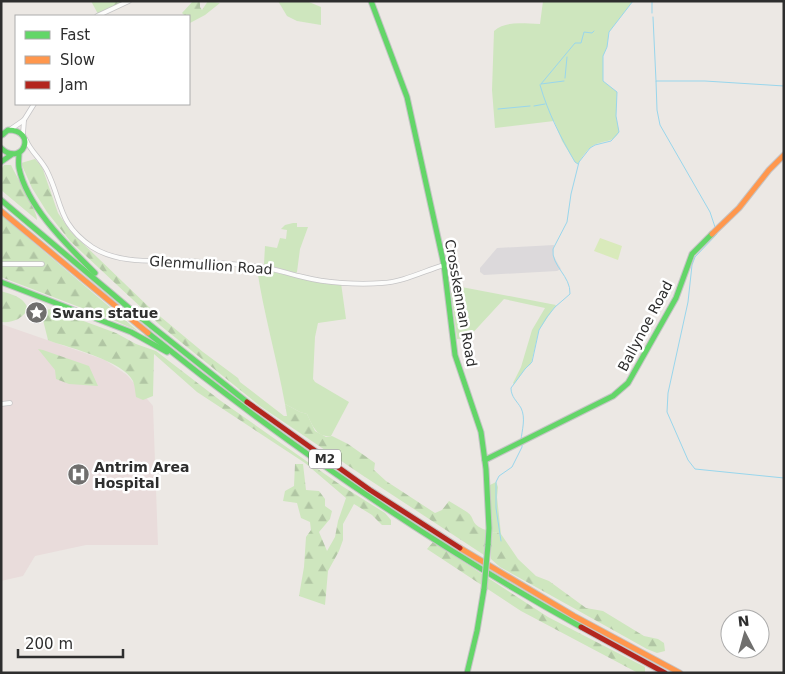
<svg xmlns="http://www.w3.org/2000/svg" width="785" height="674" font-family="'DejaVu Sans',sans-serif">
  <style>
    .industrial { fill: #dcd9db }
    .medical { fill: #e9dcdb }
    .grass { fill: #cee6be }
    .forest { fill: url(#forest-firs) }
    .pitch { fill: #d9eabb }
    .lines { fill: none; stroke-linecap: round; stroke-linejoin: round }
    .stream { stroke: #99d6ec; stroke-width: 1 }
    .street-casing { stroke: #c5c4c5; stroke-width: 5.5 }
    .fast-casing { stroke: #c5c4c5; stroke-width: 7 }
    .slow-casing { stroke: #c5c4c5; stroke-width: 7 }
    .jam-casing { stroke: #c5c4c5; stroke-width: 7 }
    .street { stroke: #fcfcfb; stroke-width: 4 }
    .fast { stroke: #63d668; stroke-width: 5 }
    .slow { stroke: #ff974d; stroke-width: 5 }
    .jam { stroke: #b3261e; stroke-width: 5 }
    .fast-bridge-casing { stroke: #c5c4c5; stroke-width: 7; stroke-linecap: butt }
    .fast-bridge { stroke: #63d668; stroke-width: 5 }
    .labels { text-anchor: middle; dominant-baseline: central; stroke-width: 5; stroke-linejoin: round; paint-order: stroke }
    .shield { fill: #fff; stroke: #6d6d6d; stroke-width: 1 }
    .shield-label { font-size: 12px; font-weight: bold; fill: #2e2e2e }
    .street-label { font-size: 14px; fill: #2e2e2e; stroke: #fff }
    .poi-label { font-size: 14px; font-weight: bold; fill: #2e2e2e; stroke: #fff; text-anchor: start }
  </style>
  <defs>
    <pattern id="forest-firs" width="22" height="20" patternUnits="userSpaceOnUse" patternTransform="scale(1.25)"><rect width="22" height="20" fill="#cee6be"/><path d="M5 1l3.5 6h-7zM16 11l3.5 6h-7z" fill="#b1c6a4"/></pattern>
  </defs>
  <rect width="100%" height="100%" fill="#ece8e4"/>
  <!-- industrial -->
  <path class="industrial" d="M554,245L553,255L561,269L557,271L484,275L480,272V268L497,248Z"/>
  <!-- medical -->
  <path class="medical" d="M1,324L105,360L127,375L153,406L158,545H86L35,556L23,576L1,581Z"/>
  <!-- grass -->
  <g class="grass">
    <path d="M278,1L309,2L321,7V25L297,21L287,16Z"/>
    <path d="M543,1H633L609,32L607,47L603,56V81L617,92L616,116L619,132C613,143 604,140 594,145C587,149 582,157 578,164L575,162L562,141L554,121L495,128L492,90L494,31C506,20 524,24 540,24Z"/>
    <path d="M293,223H297V227H308L300,249L297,272L296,273L264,264L265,246L277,248L280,238L286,239L287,230L281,229L285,225Z"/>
    <path d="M257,269H261L307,280L341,283L346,319L318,323L315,337L313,379L315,382L349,402L331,436C316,438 312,424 307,414L300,412L285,404C277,359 264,315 257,269Z"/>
    <path d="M451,285L556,305L539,330L531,364L525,369L514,384L513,383L521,367L532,330L545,308L504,299L468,338L457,339L450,286Z"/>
    <path d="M496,482L498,487L497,497L501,534L494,532L491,534L490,485Z"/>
  </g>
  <!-- forest -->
  <g class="forest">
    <path d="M91,1H125L98,14Z"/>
    <path d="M193,1H200V7L202,10L208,1L220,3L205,15L190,23L189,16H185L182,13Z"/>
    <path d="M35,159L42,167L58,213L71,232L150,308L203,352L238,378L240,382L284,416H287L285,404L300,412L307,414L315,431L326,437L332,436L348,444L375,463L374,470L386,481L435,513L442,510L449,501C455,505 461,508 467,512C476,518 469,524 486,530L484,555L362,475L260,406L161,326L70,241L47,212L32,188L21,163Z"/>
    <path d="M4,165H11C16,176 38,212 37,220L1,190V170Z"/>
    <path d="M1,215L138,331L113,320L1,277Z"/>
    <path d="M1,291C13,295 24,297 28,309C22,319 13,323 1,322Z"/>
    <path d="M51,309L116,333L136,344L156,351L221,401L342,486L385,513L391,520V525H382L372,515L354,504L343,524V540L339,551L328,571L325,605L299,596L304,567L306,537L311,530L310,522L301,518L297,503L283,501L285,491L294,486L295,464H303L306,490L319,491L325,499V506L332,511L330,519L319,532L327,551L335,537L338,521L346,498L305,463L197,392L154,354L153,396L143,400L136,397C135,392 135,386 133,381C123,361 71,348 50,341L48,340L42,316L46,310Z"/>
    <path d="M38,349L43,350L89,366L98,386L69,384L56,379L55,370Z"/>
    <path d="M494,532L501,534L518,559L536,576L549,581L586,608L603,611L644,636L658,639L664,643L665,651L657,653L647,649L500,567L491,559V534Z"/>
    <path d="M433,542L548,617L645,667V673H638L521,611L427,549Z"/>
  </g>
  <!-- pitch -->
  <path class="pitch" d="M600,238L622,246L618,260L594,251Z"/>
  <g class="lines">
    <!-- stream -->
    <g class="stream">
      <path d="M652,1V13"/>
      <path d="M653,17L656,81"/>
      <path d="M565,78L567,57"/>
      <path d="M541,84L575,43H581L584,32L592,33L594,31"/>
      <path d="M541,84L564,81"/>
      <path d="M540,85C548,113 561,138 575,162L578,164"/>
      <path d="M534,106L545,104"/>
      <path d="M498,109L530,106"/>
      <path d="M715,227L710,212L660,125L657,110L656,81H705L784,86"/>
      <path d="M717,234L695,257L692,265L688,302L668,393L667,412L688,460L695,469L784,478"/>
      <path d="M784,392V395"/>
      <path d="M521,440C522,430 526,418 521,408C517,401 511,397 511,388L525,369L532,362L539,330L547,317L555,307L570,294C571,276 551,266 553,249L567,222L571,194L579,162L590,148L595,145L611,141L619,132L616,116L617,92L603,81V56L607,47L609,32L633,1"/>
      <path d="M501,541L496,508V482L499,476L512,467L522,447V445"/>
    </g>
    <defs>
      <g id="street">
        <path d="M97,16L129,1"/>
        <path d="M11,129L24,120"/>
        <path d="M23,134L24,120L34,104"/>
        <path d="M26,140C31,152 41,159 47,171C63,203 57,223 92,247C120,265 156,260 187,261C211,262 236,264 259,267C274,268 288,274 303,277C326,283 359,285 382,283C403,282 424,271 444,265"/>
        <path d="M1,264H42"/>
        <path d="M1,404L10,403"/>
      </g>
      <g id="fast">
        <path d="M371,1L407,97L444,265L455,355L481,432L486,469L489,528L488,545"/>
        <path d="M1,134H3"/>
        <path d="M1,148C23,168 38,130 8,130L2,135"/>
        <path d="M19,153C19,158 18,163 19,168C27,207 68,246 95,273"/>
        <path d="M1,162L11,155"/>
        <path d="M1,200L135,313L247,402"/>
        <path d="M1,282L131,332L167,352"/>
        <path d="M148,333C284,443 428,542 581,627"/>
        <path d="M485,460L613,396L628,383L676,298L692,254L712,234"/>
        <path d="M467,673L477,631L484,589"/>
      </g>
      <g id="slow">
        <path d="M1,211L148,333"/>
        <path d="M712,234L739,208L769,170L784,155"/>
        <path d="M460,548L574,616L680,673"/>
      </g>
      <g id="jam">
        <path d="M247,402L370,490L460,548"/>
        <path d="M581,627L665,673"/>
      </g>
    </defs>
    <!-- street casing -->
    <use href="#street" class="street-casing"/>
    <!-- fast casing -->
    <use href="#fast" class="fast-casing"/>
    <!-- slow casing -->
    <use href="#slow" class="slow-casing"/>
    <!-- jam casing -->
    <use href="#jam" class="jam-casing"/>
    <!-- street -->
    <use href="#street" class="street"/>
    <!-- fast -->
    <use href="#fast" class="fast"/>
    <!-- slow -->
    <use href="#slow" class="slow"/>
    <!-- jam -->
    <use href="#jam" class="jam"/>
    <defs>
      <path id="fast-bridge" d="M484,589L488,545"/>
    </defs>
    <!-- fast-bridge casing -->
    <use href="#fast-bridge" class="fast-bridge-casing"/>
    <!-- fast-bridge -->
    <use href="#fast-bridge" class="fast-bridge"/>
  </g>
  <!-- icons -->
  <defs>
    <symbol id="sight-disc" viewBox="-11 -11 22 22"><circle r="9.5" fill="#706f6e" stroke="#fff"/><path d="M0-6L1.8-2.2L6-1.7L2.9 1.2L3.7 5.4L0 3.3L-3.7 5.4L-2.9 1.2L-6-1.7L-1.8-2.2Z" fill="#fff"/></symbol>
    <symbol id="hospital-disc" viewBox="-11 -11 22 22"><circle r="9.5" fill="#706f6e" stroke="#fff"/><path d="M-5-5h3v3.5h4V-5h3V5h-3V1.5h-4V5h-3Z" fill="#fff"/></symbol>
  </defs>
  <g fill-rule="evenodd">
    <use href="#sight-disc" x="24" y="300" width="25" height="25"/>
    <use href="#hospital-disc" x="66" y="462" width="25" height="25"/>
  </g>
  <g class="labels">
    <!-- shield labels -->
    <rect class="shield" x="309" y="449.5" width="32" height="19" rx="4"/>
    <g class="shield-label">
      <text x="325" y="459">M2</text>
    </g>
    <!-- street labels -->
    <g class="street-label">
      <text transform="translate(211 265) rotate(4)">Glenmullion Road</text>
      <text transform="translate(461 303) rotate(80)">Crosskennan Road</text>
      <text transform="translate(645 326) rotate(-62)">Ballynoe Road</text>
    </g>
    <!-- poi labels -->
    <g class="poi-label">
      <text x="52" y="313">Swans statue</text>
      <text x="94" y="467">Antrim Area<tspan x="94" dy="16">Hospital</tspan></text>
    </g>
  </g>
  <!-- border -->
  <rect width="785" height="674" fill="none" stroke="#2e2e2e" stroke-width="5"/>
  <!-- legend -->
  <rect x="15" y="15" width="175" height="90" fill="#ffffff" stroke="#ababab"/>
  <rect x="25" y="31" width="25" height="8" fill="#63d668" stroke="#ababab"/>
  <text x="60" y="40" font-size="15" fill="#2e2e2e">Fast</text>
  <rect x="25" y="56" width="25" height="8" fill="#ff974d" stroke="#ababab"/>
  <text x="60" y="65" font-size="15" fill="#2e2e2e">Slow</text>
  <rect x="25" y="81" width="25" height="8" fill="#b3261e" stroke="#ababab"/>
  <text x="60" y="90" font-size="15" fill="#2e2e2e">Jam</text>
  <!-- north arrow -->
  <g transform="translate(745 634) rotate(354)"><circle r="24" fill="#ffffff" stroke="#ababab"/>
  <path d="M0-4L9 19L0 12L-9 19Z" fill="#706f6e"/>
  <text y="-8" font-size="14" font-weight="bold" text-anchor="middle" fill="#2e2e2e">N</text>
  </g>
  <!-- scale -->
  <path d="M18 649v8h105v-8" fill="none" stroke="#2e2e2e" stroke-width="2.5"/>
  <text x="25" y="649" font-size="15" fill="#2e2e2e" stroke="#ffffff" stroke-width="4" paint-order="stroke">200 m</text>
</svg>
